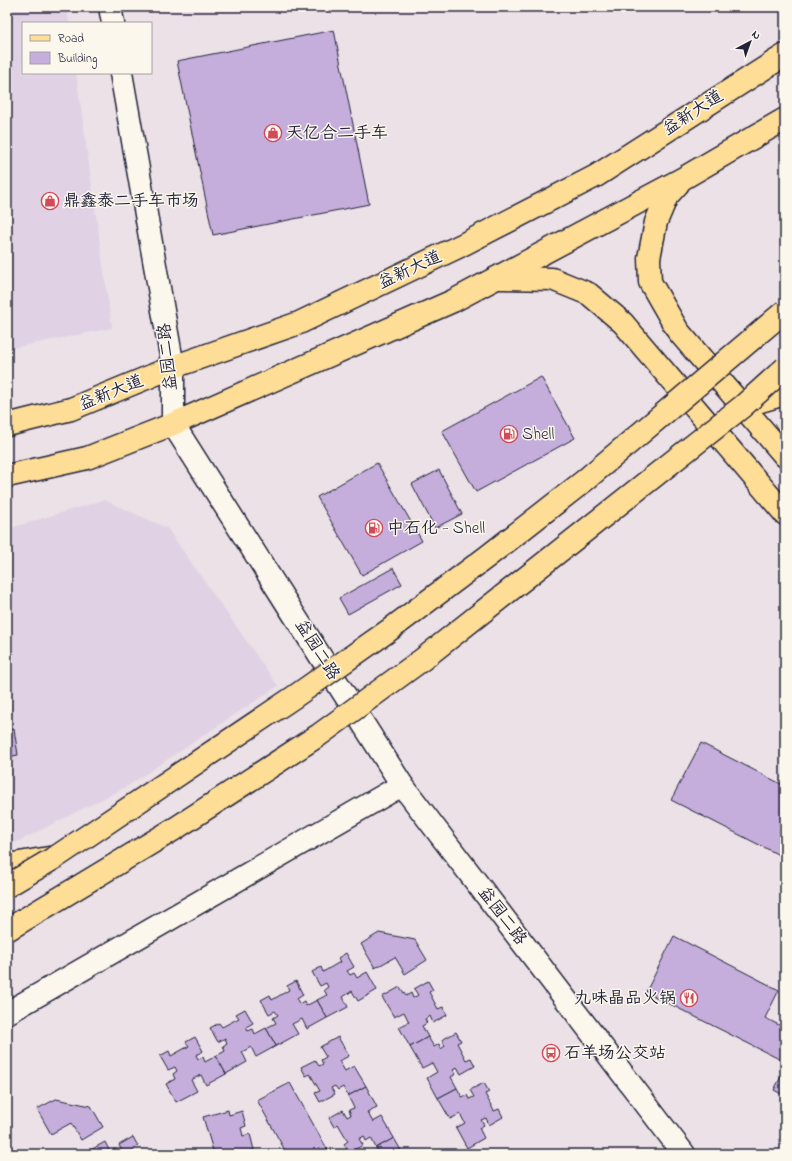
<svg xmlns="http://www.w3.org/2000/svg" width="792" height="1161" font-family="'Indie Flower','LXGW WenKai TC',sans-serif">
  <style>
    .built { fill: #e0d2e4 }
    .building { fill: #c6aedc; stroke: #22223b }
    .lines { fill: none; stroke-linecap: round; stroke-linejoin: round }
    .minor-casing { stroke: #22223b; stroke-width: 25 }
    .major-casing { stroke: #22223b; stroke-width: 25 }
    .highway-casing { stroke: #22223b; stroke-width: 25 }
    .minor { stroke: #fbf7ec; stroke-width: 22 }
    .major { stroke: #fedd96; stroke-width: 22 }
    .highway { stroke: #fedd96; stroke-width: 22 }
    .highway-bridge-casing { stroke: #22223b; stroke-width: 25; stroke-linecap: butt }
    .highway-bridge { stroke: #fedd96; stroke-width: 22 }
    .labels { text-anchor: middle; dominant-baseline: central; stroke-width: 3; stroke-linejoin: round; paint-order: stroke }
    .street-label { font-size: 17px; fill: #22223b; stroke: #fbf7ec }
    .poi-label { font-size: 17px; fill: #22223b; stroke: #fbf7ec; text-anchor: start }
  </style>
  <rect width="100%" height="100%" fill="#ebe1e7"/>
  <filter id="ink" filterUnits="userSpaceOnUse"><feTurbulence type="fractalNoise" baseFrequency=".025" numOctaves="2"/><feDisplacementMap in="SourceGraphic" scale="8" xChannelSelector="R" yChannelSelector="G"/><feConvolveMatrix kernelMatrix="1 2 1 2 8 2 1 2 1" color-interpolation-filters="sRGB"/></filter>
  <g filter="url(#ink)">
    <!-- built -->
    <g class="built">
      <path d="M7,7H67L69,23H23V73H76L112,328L7,349Z"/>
      <path d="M104,500L167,528L278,686L126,787L7,847V529Z"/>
    </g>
    <!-- building -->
    <g class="building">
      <path d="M334,30L369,204L213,235L177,61Z"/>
      <path d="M541,377L575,438L476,492L442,431Z"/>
      <path d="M377,463L422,541L362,575L317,497Z"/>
      <path d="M439,470L462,514L435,528L412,484Z"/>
      <path d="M393,568L402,584L348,614L339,598Z"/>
      <path d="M14,729L18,755L7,757V730Z"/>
      <path d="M701,743L785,786V858L671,800Z"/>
      <path d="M379,933L415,940L427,960L405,974L395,957L375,968L361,944Z"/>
      <path d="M674,936L779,990L765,1018L785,1028V1062L646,992Z"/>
      <path d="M346,953L354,967L347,971L350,975L354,973L357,978L367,972L377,990L358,1001L352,991L343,997L348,1007L327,1018L317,1000L327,995L324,990L328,987L326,983L320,986L312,972L321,967L323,972L340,962L338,958Z"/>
      <path d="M296,981L303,995L297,999L299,1004L304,1001L306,1006L317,1000L327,1018L307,1029L302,1019L292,1024L298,1034L276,1046L266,1028L276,1023L273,1018L278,1015L275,1011L269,1014L261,1000L270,995L272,1000L289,990L287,986Z"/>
      <path d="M428,981L433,990L429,992L438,1009L443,1007L447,1015L433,1023L430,1016L425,1019L427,1023L422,1026L428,1037L410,1047L399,1027L409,1022L404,1012L394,1017L382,997L400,987L406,996L411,993L413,998L418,995L414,989Z"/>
      <path d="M245,1009L253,1023L246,1027L248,1031L253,1029L255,1034L266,1028L276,1046L256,1057L251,1047L242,1052L247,1062L226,1074L216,1056L225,1051L223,1046L227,1043L225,1038L218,1042L210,1028L219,1023L222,1027L239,1018L236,1014Z"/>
      <path d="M456,1032L461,1041L457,1043L466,1060L471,1058L475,1066L461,1074L457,1067L453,1070L456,1074L451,1077L457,1088L438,1098L427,1078L437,1072L432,1063L422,1068L410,1047L428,1037L434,1047L439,1044L441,1049L445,1046L442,1040Z"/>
      <path d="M195,1037L203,1051L196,1055L198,1059L203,1057L205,1062L216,1056L226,1074L206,1085L201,1075L191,1080L197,1091L176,1102L166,1084L175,1079L173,1074L177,1071L175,1067L168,1070L160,1056L169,1051L171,1056L189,1046L186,1042Z"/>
      <path d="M338,1037L349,1056L339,1061L345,1071L354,1066L366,1086L348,1096L343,1087L338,1090L335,1086L331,1088L335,1094L320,1102L315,1093L320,1091L310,1074L306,1076L301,1067L315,1060L319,1066L323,1064L321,1060L326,1057L320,1047Z"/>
      <path d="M785,1069V1096L774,1090Z"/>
      <path d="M290,1083L330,1154H287L257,1100Z"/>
      <path d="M484,1083L489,1092L485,1094L494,1111L499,1109L503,1117L489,1125L486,1118L481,1120L484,1125L479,1128L484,1138L467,1148L456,1128L465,1123L460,1114L450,1119L438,1098L457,1088L462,1097L467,1095L469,1099L474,1097L470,1090Z"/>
      <path d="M366,1086L377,1107L367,1112L373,1122L382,1117L394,1138L376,1148L371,1138L366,1141L364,1136L359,1139L363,1145L349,1153L344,1144L348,1141L338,1124L334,1127L329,1118L343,1110L347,1117L351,1115L349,1110L354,1108L348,1096Z"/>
      <path d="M56,1099L91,1106L103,1127L81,1140L71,1123L51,1134L37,1109Z"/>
      <path d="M228,1110L229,1115L242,1111L246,1126L241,1128L243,1136L250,1134L254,1150L243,1153V1154H214L203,1117Z"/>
      <path d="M133,1137L138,1146L133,1149L136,1154H88L87,1152L105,1142L110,1152L115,1149L118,1154L122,1151L119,1145Z"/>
      <path d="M394,1138L403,1154H380L376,1148Z"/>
    </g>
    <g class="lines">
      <defs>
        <g id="minor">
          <path d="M110,7L113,23"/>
          <path d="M121,73L173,367V424L402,785L684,1154"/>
          <path d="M7,1013L402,785"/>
        </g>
        <g id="major">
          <path d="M678,184L667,196L656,222L649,258L650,282L678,331L785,456"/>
          <path d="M501,278L552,279L589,294L623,323L785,514"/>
          <path d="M7,425L71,409L173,367L299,323L460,246L596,176L785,55"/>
          <path d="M7,476L87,458L173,424L453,301L682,179L785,119"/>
        </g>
        <g id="highway">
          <path d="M743,406L785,394"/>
          <path d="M7,865L55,857"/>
        </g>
      </defs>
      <!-- minor casing -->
      <use href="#minor" class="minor-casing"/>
      <!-- major casing -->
      <use href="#major" class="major-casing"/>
      <!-- highway casing -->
      <use href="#highway" class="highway-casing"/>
      <!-- minor -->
      <use href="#minor" class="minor"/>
      <!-- major -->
      <use href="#major" class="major"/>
      <!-- highway -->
      <use href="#highway" class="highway"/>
      <defs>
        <g id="highway-bridge">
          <path d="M7,886L56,857L294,697L388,631L488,556L584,481L785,311"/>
          <path d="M7,930L176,828L319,735L423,659L743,406L785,368"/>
        </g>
      </defs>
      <!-- highway-bridge casing -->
      <use href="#highway-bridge" class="highway-bridge-casing"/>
      <!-- highway-bridge -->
      <use href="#highway-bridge" class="highway-bridge"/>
    </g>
  </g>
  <!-- icons -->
  <defs>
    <symbol id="shop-ring" viewBox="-11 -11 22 22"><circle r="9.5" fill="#fbf7ec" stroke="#d1495b" stroke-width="1.5"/><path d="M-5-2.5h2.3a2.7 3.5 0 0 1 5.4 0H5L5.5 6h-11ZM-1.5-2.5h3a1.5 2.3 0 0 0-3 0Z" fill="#d1495b"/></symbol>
    <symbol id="fuel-ring" viewBox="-11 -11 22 22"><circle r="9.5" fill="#fbf7ec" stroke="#d1495b" stroke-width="1.5"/><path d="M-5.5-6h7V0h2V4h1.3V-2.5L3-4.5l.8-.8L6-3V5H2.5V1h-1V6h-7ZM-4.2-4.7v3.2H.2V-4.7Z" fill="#d1495b"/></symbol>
    <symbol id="restaurant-ring" viewBox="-11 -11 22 22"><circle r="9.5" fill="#fbf7ec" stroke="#d1495b" stroke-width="1.5"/><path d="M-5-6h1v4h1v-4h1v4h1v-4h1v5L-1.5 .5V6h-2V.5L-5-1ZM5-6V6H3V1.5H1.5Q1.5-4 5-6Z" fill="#d1495b"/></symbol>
    <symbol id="bus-ring" viewBox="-11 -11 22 22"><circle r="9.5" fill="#fbf7ec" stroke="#d1495b" stroke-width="1.5"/><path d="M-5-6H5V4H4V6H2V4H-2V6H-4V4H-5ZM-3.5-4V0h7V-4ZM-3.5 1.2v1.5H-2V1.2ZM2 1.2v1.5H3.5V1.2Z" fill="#d1495b"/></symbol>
  </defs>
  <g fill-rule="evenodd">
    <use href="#shop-ring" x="263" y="123" width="20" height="20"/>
    <use href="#shop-ring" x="40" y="191" width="20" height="20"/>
    <use href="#fuel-ring" x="499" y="424" width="20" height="20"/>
    <use href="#fuel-ring" x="364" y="518" width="20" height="20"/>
    <use href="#restaurant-ring" x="679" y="988" width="20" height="20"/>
    <use href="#bus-ring" x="541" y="1043" width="20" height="20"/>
  </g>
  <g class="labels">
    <!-- street labels -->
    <g class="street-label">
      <text transform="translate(693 113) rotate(-33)">益新大道</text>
      <text transform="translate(410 270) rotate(-25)">益新大道</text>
      <text transform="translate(168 357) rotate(-96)">益园二路</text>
      <text transform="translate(111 393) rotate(-22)">益新大道</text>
      <text transform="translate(317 650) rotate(58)">益园二路</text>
      <text transform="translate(502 916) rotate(53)">益园二路</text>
    </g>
    <!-- poi labels -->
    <g class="poi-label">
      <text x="286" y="133">天亿合二手车</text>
      <text x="63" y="201">鼎鑫泰二手车市场</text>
      <text x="522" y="434">Shell</text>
      <text x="387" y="528">中石化 - Shell</text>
      <text x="676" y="998" text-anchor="end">九味晶品火锅</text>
      <text x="564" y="1053">石羊场公交站</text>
    </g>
  </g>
  <!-- margin -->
  <rect width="792" height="1161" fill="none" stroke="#fbf7ec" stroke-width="24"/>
  <rect x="12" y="12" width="768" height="1137" fill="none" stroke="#22223b" stroke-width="1.5" filter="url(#ink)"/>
  <!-- legend -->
  <rect x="22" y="22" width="130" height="52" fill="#fbf7ec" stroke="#a4a2a5"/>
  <rect x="30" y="35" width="20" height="6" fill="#fedd96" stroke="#a4a2a5"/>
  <text x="58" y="42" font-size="12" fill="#22223b">Road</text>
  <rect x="30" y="52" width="20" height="12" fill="#c6aedc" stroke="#a4a2a5"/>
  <text x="58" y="62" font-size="12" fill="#22223b">Building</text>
  <!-- north arrow -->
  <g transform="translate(750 42) rotate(41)" stroke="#fbf7ec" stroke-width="3" paint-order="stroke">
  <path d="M0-3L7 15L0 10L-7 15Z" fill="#22223b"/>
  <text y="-6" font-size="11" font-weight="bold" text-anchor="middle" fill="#22223b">N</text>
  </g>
</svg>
